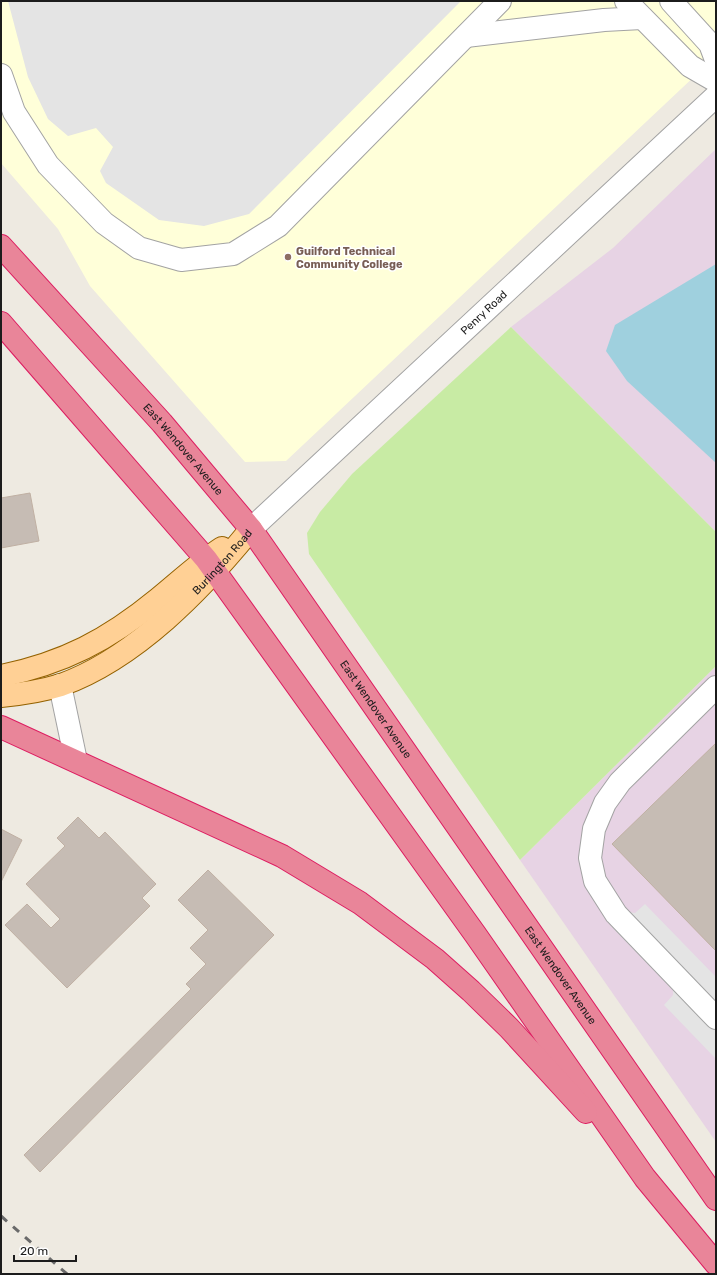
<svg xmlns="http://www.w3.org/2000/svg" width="717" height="1275" font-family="Rubik,sans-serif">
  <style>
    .industrial { fill: #e7d3e4 }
    .education { fill: #ffffd9 }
    .grass { fill: #c8eba4 }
    .parking { fill: #e4e4e4 }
    .water { fill: #9fd0de }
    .building { fill: #c6bcb4; stroke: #c0b0a3 }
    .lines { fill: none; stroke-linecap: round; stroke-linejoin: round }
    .minor-casing { stroke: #a3a3a3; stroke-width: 24 }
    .major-casing { stroke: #946200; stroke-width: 24 }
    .highway-casing { stroke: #dd1d61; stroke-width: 24 }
    .minor { stroke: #fff; stroke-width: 22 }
    .major { stroke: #ffd095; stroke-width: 22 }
    .highway { stroke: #e98599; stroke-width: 22 }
    .rail { stroke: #6a6a6a; stroke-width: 3; stroke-dasharray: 8 8; stroke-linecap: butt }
    .education-dot { fill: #8d6e63; stroke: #fff; stroke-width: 1.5 }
    .labels { text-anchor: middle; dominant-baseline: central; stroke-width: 3; stroke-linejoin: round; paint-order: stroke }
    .education-label { font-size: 11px; font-weight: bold; fill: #785e54; stroke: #fff; text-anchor: start }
    .street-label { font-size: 11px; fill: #1c1c1c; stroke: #fff }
  </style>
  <rect width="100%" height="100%" fill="#eeeae1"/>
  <!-- industrial -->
  <g class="industrial">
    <path d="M716,149V532L511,327L613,248Z"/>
    <path d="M716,666V1142L520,860Z"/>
  </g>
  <!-- education -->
  <path class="education" d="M1,1H716V56L286,461L245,462L90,286L58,229L1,163Z"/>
  <!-- grass -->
  <path class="grass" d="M511,327L716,532V666L520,860L309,554L307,533L320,512L352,474Z"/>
  <!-- parking -->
  <g class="parking">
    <path d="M8,1H461L249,214L204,226L159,220L106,183L100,171L113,147L96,128L68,136L48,119L28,77Z"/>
    <path d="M645,904L716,977V1059L664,1005L673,995V990L611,926L628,912L635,913Z"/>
  </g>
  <!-- water -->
  <path class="water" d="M716,264V463L627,381L606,351L615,325Z"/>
  <!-- building -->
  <g class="building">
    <path d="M30,493L39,541L1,548V498Z"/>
    <path d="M716,743V951L612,844Z"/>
    <path d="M78,817L99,838L105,832L156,884L142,898L150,906L67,988L5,925L27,904L51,928L60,919L26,884L65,846L57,838Z"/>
    <path d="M1,829L22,840L1,882Z"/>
    <path d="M208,870L274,935L40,1172L24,1155L191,989L186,984L206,964L190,948L208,930L178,900Z"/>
  </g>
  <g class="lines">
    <defs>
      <g id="minor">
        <path d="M626,1L690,66L716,81"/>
        <path d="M671,1L710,44L716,60"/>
        <path d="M466,36L604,20L642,18"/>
        <path d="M1,75L14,112L48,165L104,223L139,248L181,260L233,254L278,226L500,1"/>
        <path id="s1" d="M251,529L716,96"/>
        <path d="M60,685L76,761"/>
        <path d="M716,687L620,782L605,803L594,829L590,858L595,881L616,914L716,1018"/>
      </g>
      <g id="major">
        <path d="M1,676C64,663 108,640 158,599C179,582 199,563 222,548"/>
        <path id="s2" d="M1,696C21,694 42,691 61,685C136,658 202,589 251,529"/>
      </g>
      <g id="highway">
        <path id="s3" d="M1,246L162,423L251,529L716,1199"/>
        <path d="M1,323L206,559L475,934L645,1178L716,1264"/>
        <path d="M1,727L282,856L360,903L435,959L471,991L509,1028L586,1112"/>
      </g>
    </defs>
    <!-- minor casing -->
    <use href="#minor" class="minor-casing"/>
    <!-- major casing -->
    <use href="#major" class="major-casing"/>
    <!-- highway casing -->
    <use href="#highway" class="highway-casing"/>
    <!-- minor -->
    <use href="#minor" class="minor"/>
    <!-- major -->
    <use href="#major" class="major"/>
    <!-- highway -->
    <use href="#highway" class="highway"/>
    <!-- rail -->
    <path class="rail" d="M1,1216L67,1274"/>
  </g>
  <!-- markers -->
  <circle class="education-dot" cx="288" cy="257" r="4"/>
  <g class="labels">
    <!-- education labels -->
    <g class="education-label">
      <text x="296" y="251">Guilford Technical<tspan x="296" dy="13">Community College</tspan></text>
    </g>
    <!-- street labels -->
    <g class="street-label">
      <text stroke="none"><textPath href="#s1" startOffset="318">Penry Road</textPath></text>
      <text stroke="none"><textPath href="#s3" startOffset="273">East Wendover Avenue</textPath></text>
      <text stroke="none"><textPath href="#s2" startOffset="266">Burlington Road</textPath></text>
      <text stroke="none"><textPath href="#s3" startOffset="597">East Wendover Avenue</textPath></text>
      <text stroke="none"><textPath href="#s3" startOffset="921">East Wendover Avenue</textPath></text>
    </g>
  </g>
  <!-- border -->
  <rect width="717" height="1275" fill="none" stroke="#1c1c1c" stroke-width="4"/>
  <!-- scale -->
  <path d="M14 1255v6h62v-6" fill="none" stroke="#1c1c1c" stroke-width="2"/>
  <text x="20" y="1255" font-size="12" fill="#1c1c1c" stroke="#ffffff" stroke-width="3" paint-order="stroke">20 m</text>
</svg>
